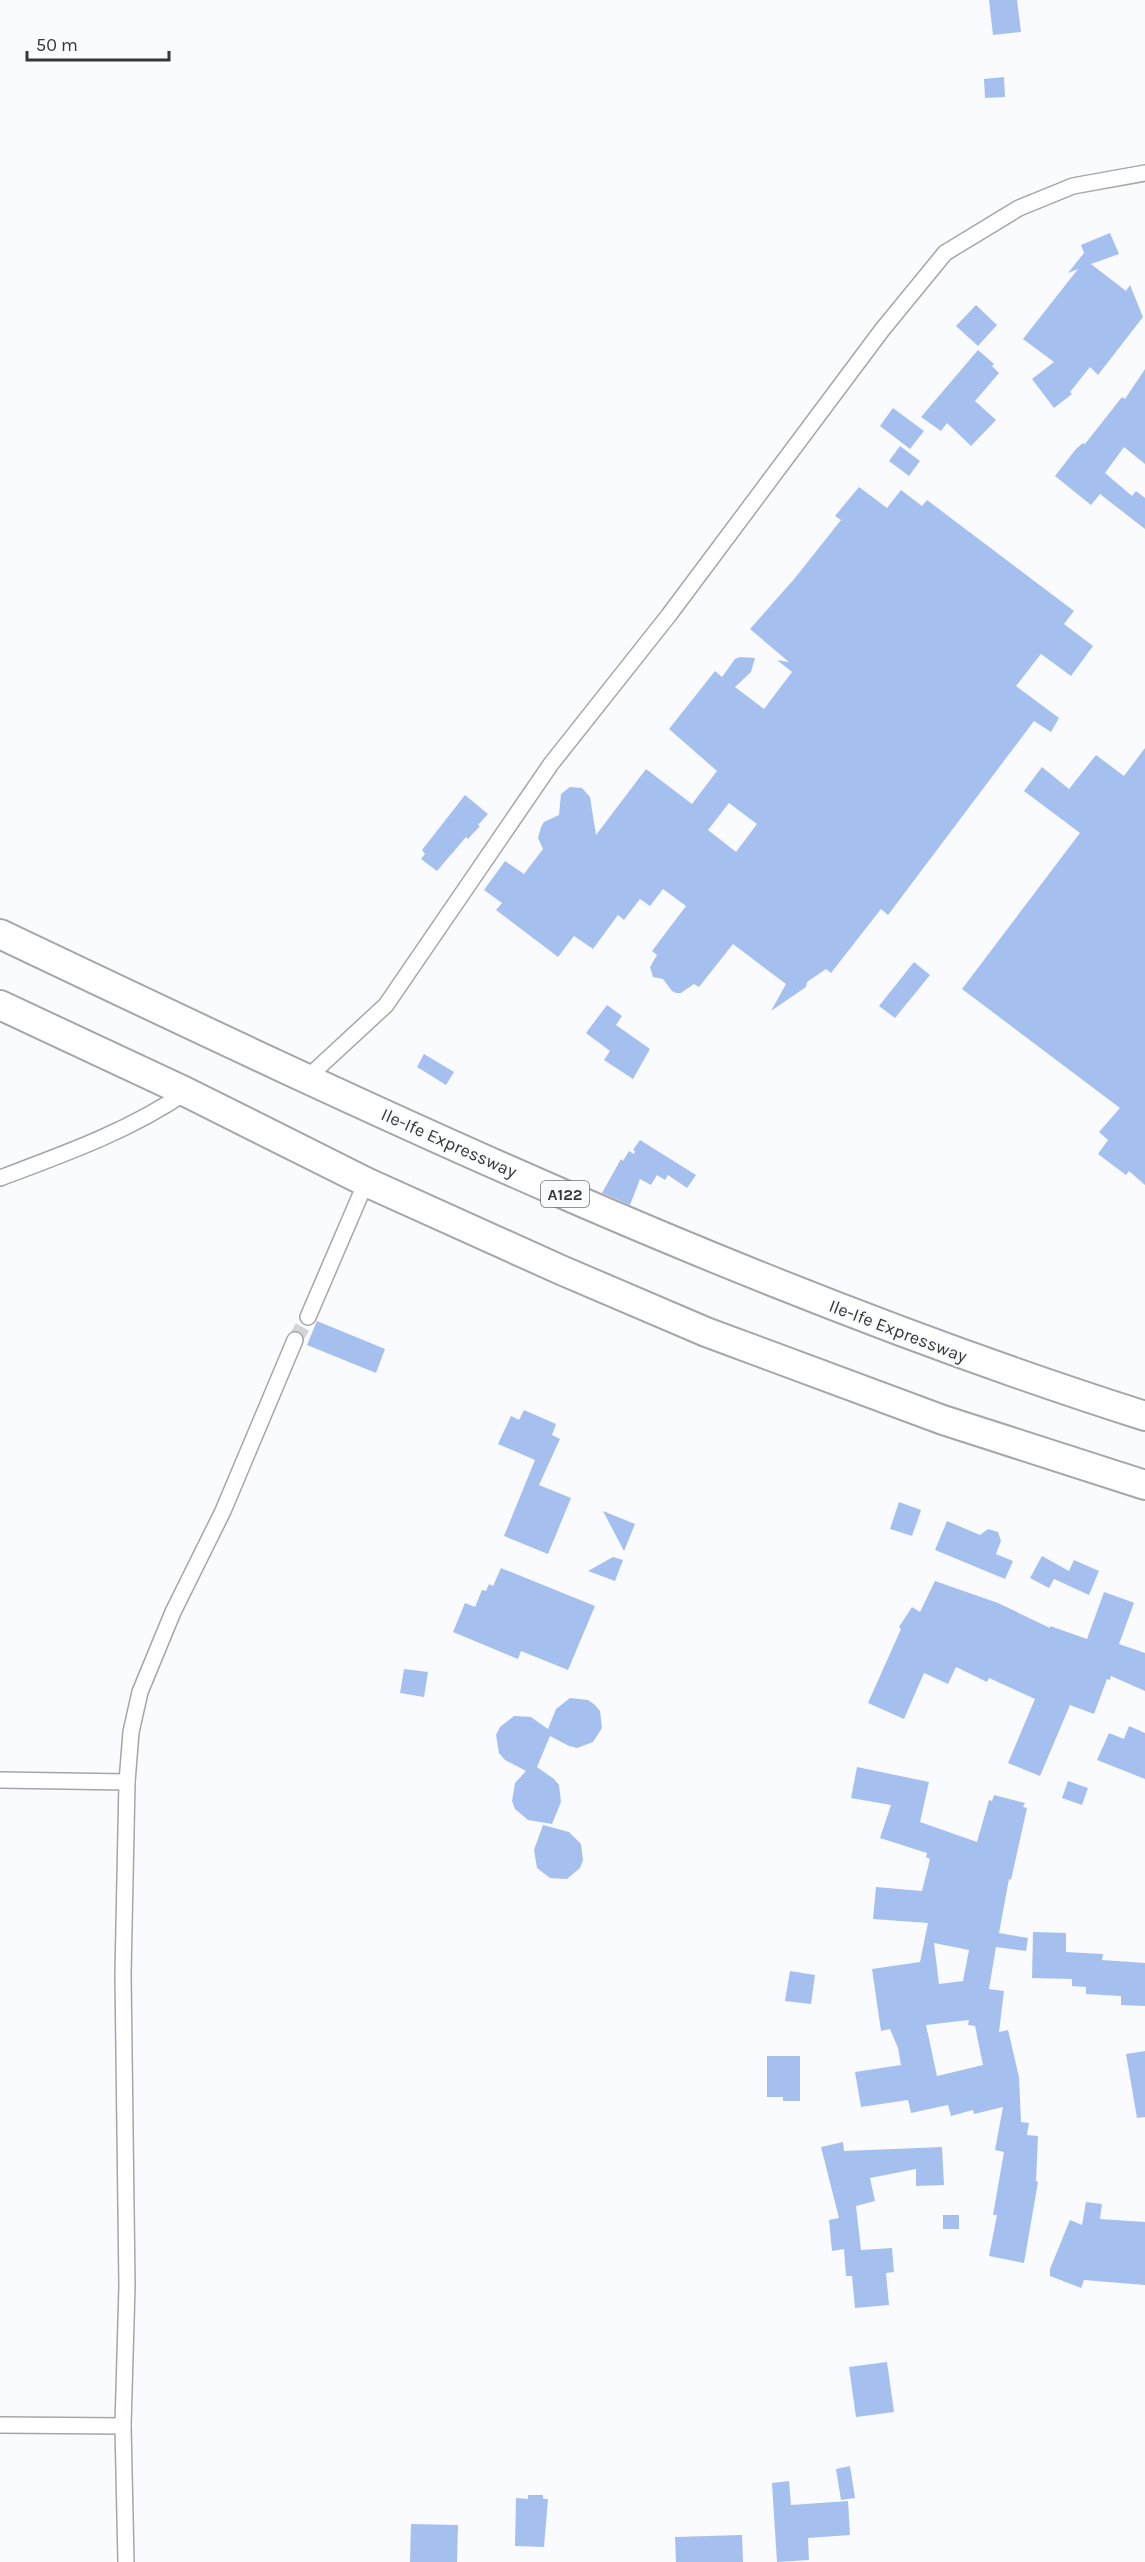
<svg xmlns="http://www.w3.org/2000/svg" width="1145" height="2562" font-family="Karla,sans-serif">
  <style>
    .building { fill: #a5c0ef; fill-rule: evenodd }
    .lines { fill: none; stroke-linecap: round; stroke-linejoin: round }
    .street-tunnel { stroke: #d3d4d7; stroke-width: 15; stroke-dasharray: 15 8; stroke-linecap: butt }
    .street-casing { stroke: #a4a6a9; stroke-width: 18 }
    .highway-casing { stroke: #a4a6a9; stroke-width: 32 }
    .street { stroke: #fff; stroke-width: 15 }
    .highway { stroke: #fff; stroke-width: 28 }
    .labels { text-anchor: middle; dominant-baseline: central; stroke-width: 4.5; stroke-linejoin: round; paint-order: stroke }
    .shield { fill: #fafbff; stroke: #717274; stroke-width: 1.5 }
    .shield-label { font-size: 16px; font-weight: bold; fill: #363738 }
    .street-label { font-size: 18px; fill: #363738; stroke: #fafbff }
  </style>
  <rect width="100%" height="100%" fill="#fafbff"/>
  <!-- building -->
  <g class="building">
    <path d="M989,0H1017L1021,32L993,35Z"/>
    <path d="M1004,77L1005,97L985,98L984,79Z"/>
    <path d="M1110,233L1119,254L1091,264L1126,291L1130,285L1143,317L1098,375L1090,367L1070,392L1072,394L1054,408L1032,379L1054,362L1023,339L1078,269L1068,273L1084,253L1081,245Z"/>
    <path d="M976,305L997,325L978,346L956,326Z"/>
    <path d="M978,350L994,364L992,366L999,373L975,401L996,420L971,446L947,423L941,431L921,417Z"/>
    <path d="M1145,369V464L1124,447L1105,473L1132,496L1136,491L1145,498V529L1100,494L1091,505L1055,476L1076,449L1083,443L1085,444L1122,397L1125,399Z"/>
    <path d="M893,408L924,431L910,449L880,426Z"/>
    <path d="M900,446L920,461L909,476L889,461Z"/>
    <path d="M859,487L887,508L901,490L922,506L927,500L1074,611L1064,624L1093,646L1071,676L1041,654L1016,686L1059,718L1051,732L1034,721L888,915L881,909L831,973L826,969L807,982L806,987L771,1011L786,984L733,944L699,987L694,984L681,993H676L672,991L663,979L653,977L650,967L657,955L652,951L686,906L663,889L650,906L640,899L624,920L618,915L593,949L574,936L558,957L496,910L502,903L484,890L505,861L524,874L543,849L538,838L541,827L544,822L559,815L561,794L570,787L582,788L590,797L596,835L646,769L692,804L717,771L669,729L715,671L722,677L735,659L740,657L755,658L751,672L735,687L764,709L792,672L777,660L789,662L750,629L795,578L841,520L835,516ZM729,803L757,824L736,852L708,830Z"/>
    <path d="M1145,748V1185L1129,1171L1126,1175L1098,1154L1108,1140L1099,1132L1120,1108L962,989L1080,833L1024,791L1042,767L1069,789L1096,755L1124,776Z"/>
    <path d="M465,795L488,814L478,825L480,826L468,839L466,837L437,871L421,859L425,854L422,850Z"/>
    <path d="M914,962L930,975L895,1018L879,1006Z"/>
    <path d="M607,1005L622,1016L616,1025L650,1049L633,1079L604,1060L610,1051L586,1033Z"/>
    <path d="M424,1054L454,1072L446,1085L417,1067Z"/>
    <path d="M640,1140L696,1175L687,1188L668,1175L665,1180L657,1175L651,1185L640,1179L630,1205L602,1193L621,1159L623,1161L629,1151L634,1154L635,1151L633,1150Z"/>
    <path d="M317,1321L385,1349L376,1373L307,1345Z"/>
    <path d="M524,1410L556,1424L552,1435L560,1439L539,1485L571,1498L548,1554L504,1536L535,1460L498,1444L511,1416L519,1420Z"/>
    <path d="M899,1502L921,1510L912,1536L890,1529Z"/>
    <path d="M603,1511L635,1524L624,1551Z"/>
    <path d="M947,1521L980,1535L988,1529L998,1532L1001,1541L996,1554L1013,1561L1005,1579L935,1550Z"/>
    <path d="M1042,1556L1069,1571L1074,1560L1099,1571L1089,1595L1054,1579L1049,1588L1030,1578Z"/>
    <path d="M613,1557L623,1560L615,1581L588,1571Z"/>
    <path d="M501,1568L595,1606L568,1670L521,1651L518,1659L453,1632L465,1603L475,1607L482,1590L486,1591L489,1584L493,1586Z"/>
    <path d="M935,1581L998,1603L1050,1628V1626L1087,1639L1104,1592L1132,1602L1134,1603L1119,1644L1145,1653V1691L1111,1676L1110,1680L1107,1679L1094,1714L1070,1705L1040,1776L1008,1763L1035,1699L989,1678L987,1682L956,1667L948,1684L924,1673L904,1719L868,1703L901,1629L899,1627L912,1607L920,1612Z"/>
    <path d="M404,1669L428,1672L424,1697L400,1693Z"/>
    <path d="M570,1698L588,1700L595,1705L600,1711L602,1728L593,1742L577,1748L569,1746L550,1736L537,1767L554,1779L559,1785L561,1802L552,1824L528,1820L515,1809L512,1801L515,1783L526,1771L505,1760L499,1753L496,1735L500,1727L514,1716L531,1717L548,1729L556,1709Z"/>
    <path d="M1129,1726L1145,1733V1779L1097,1760L1109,1733L1124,1739Z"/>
    <path d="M857,1767L929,1782L920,1822L977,1842L989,1800L992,1801L994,1795L1025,1803L1023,1807L1027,1808L1011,1880L1009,1879L999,1933L1028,1938L1026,1951L996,1947L989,1989L1004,1991L999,2032L1008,2030L1019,2077L1021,2122L1029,2123L1027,2135L1038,2136L1036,2181L1038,2182L1024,2263L989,2256L997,2215H993L1004,2152L995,2150L1003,2107L974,2114L973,2110L951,2116L948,2105L911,2113L908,2100L861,2107L855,2072L901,2065L898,2048L890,2029L881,2031L872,1969L920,1962L928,1923L873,1919L876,1887L922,1891L930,1859L926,1857L927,1853L880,1838L891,1805L851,1798ZM934,1943L969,1950L963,1981L939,1984ZM969,2020L968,2025L975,2026L983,2065L937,2076L926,2025Z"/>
    <path d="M1068,1781L1088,1788L1082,1805L1062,1798Z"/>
    <path d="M543,1825L569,1832L581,1844L583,1860L580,1868L567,1879L550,1878L537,1868L534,1850Z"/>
    <path d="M1033,1932L1066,1933V1952L1103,1954L1102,1960L1145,1963V2006L1121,2005V1996L1086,1994V1987L1072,1986V1979L1032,1978Z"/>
    <path d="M790,1971L815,1975L811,2004L785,2001Z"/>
    <path d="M1145,2051V2117L1137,2118L1126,2054Z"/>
    <path d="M767,2056H800V2101H783V2097H767Z"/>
    <path d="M843,2142L844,2151L942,2147L944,2185L916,2186V2169L870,2178L875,2201L856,2206L861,2250L892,2248L894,2272L886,2273L889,2305L855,2308L852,2276H846L844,2249L832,2251L829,2220L839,2218L821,2147Z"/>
    <path d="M1086,2202L1102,2204L1100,2219L1145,2222V2285L1084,2280L1081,2288L1050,2276V2269L1070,2220L1082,2225Z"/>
    <rect x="943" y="2215" width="16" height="14"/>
    <path d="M887,2362L894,2412L856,2417L849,2367Z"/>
    <path d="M850,2466L855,2498L841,2500L836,2469Z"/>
    <path d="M789,2481L791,2505L848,2501L850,2535L808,2538L809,2560L777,2562L772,2483Z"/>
    <path d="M528,2495H543V2499H548L544,2547L515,2546L516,2498L528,2499Z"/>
    <path d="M411,2524L458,2525L457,2562H410Z"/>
    <path d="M742,2535L743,2562H676L675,2537Z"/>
  </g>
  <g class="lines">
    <!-- street-tunnel -->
    <path class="street-tunnel" d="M295,1340L308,1317"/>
    <defs>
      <g id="street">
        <path d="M306,1079L386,1005L551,764L669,615L882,330L945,253L1019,208L1073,186L1145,173"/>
        <path d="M0,1178C64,1154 129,1131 186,1092"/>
        <path d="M308,1317L366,1182"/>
        <path d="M0,1780L127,1782"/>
        <path d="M0,2425L123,2426"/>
        <path d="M126,2562L123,2426L127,2286L123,1974L127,1782L131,1732L140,1692L173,1612L223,1511L295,1340"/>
      </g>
      <g id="highway">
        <path d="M0,934C374,1112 749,1290 1145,1416"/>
        <path d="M0,1005L186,1092L366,1182L561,1270L706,1332L943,1420L1145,1485"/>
      </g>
    </defs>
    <!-- street casing -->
    <use href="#street" class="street-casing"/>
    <!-- highway casing -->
    <use href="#highway" class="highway-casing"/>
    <!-- street -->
    <use href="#street" class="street"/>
    <!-- highway -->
    <use href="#highway" class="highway"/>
  </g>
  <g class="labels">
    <!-- shield labels -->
    <rect class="shield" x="541" y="1181" width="48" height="26" rx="4.5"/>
    <g class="shield-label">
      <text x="565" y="1194">A122</text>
    </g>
    <!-- street labels -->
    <g class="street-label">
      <text transform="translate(449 1143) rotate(24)">Ile-Ife Expressway</text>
      <text transform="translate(898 1331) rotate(21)">Ile-Ife Expressway</text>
    </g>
  </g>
  <!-- scale -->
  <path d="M27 51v9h142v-9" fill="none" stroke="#363738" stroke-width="3"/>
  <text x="36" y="51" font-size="18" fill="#363738" stroke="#fafbff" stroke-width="4.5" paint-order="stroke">50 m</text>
</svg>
